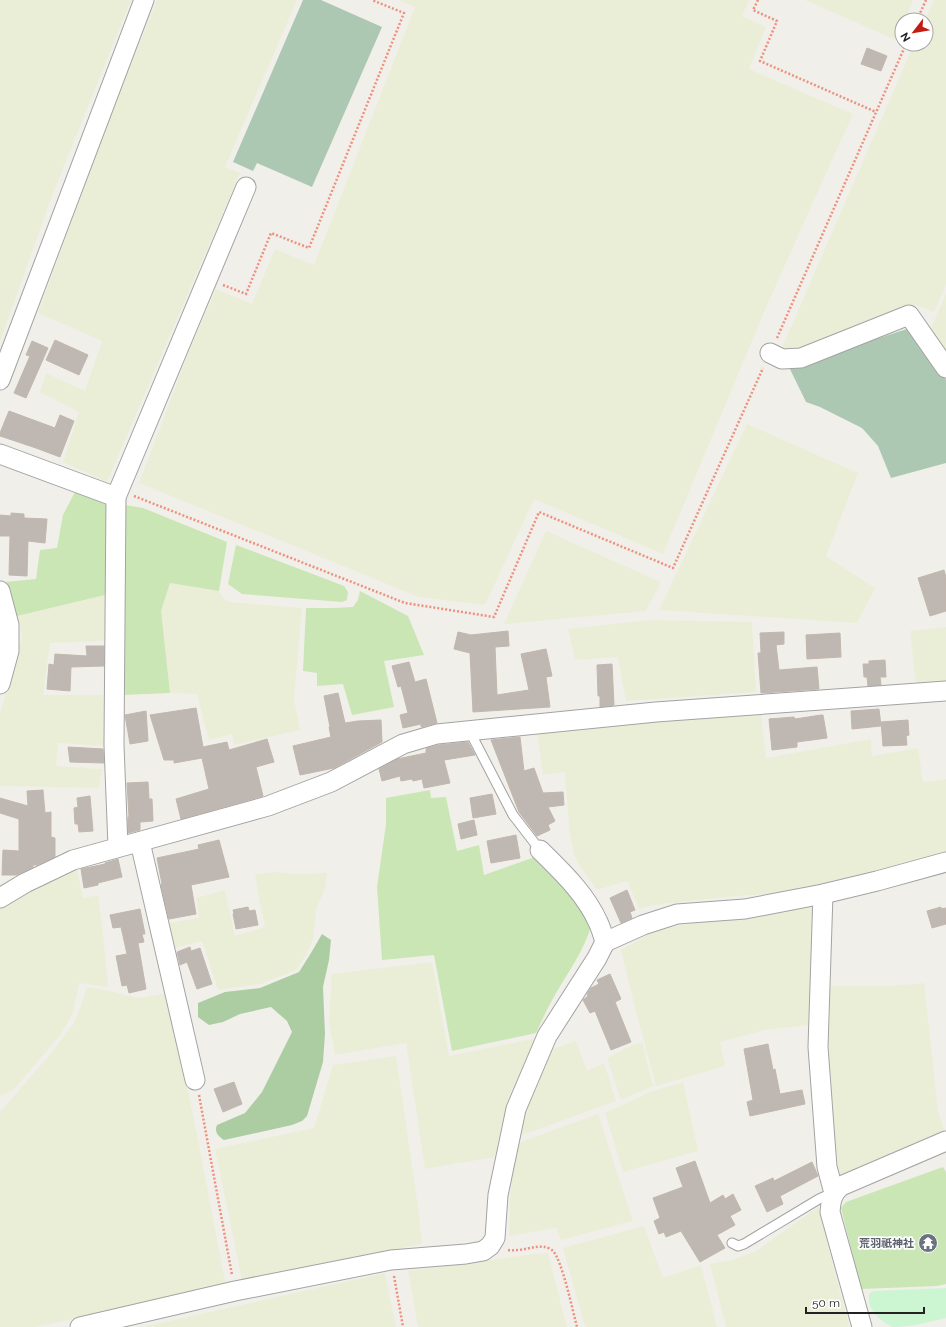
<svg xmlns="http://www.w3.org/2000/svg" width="946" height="1327" font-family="Raleway,'Noto Sans JP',sans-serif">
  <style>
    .farmland { fill: #ebeed7 }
    .grass { fill: #cae6b4 }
    .forest { fill: #accda2 }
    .cemetery { fill: #acc8b2 }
    .park { fill: #ccf6d2 }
    .building { fill: #bfb8b2; stroke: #c2b7ad }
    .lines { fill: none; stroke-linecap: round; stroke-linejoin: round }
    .service-casing { stroke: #a3a3a3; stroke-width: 11 }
    .minor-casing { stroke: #a3a3a3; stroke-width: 21 }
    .path { stroke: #ef907d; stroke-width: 2.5; stroke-dasharray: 2 2; stroke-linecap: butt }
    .service { stroke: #fff; stroke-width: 9 }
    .minor { stroke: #fff; stroke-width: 19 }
    .labels { text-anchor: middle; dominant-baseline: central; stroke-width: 3.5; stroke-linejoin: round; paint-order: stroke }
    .worship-label { font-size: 11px; font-weight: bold; fill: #5b616d; stroke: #fff; text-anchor: end }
  </style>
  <rect width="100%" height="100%" fill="#f1efea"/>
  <!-- farmland -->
  <g class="farmland">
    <path d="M0,0H131L53,193L0,342Z"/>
    <path d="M157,0H297L225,167L240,173L107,482L63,462L79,412L40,392L46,373L85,391L102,341L38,313L108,122Z"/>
    <path d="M399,0H749L742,16L766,27L749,69L853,114L823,180L768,303L663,554L534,499L485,605L419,597L139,483L189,351L216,289L252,304L275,249L314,265L415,7Z"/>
    <path d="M805,0H913L905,20H902V27L896,40Z"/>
    <path d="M934,0H946V285L934,312L916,305L794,350H781L914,44H926V20H925Z"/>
    <path d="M946,294V353L930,330Z"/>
    <path d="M747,424L858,473L826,556L875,588L857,623L659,610Z"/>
    <path d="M546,531L661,582L646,611L504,624Z"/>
    <path d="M170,583L219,591L224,599L229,602L302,608L294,699L300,730L234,745L232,734L209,740L197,694L170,693L161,611Z"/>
    <path d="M109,594L108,641L50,643L43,695H106V746L58,743L56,766L102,769L99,788L0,786V713L22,637L20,624L17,616Z"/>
    <path d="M649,620L752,622L756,692L626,701L618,657L575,660L568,629Z"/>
    <path d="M946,627V684L916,685L910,631Z"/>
    <path d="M761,713L766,758L871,739L872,756L918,748L923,782L946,779V853L882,871L783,893L737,896L653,905L639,909L627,881L597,890L580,866L574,855L569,828L565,772L543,775L537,731Z"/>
    <path d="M77,871L83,898L98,895L103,934L108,987L79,983L73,1013L61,1034L13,1090L0,1096V906L34,889L65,875Z"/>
    <path d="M276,872L296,874L327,873L325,889L316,909L313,939L306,955L296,970L261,984L218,990L202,941L174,948L168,923L199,918L196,898L225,890L235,936L265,927L260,904L255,874Z"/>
    <path d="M815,906L808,1025L765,1030L720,1042L725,1066L656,1086L635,1008L621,950L653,932L677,926L707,921L748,919Z"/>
    <path d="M432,962L449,1056L537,1038L509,1097L498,1140L495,1157L425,1169L406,1043L335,1055L329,1021L332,974Z"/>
    <path d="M924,983L938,1111L946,1135L841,1180L835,1149L828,1067L830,986H889Z"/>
    <path d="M87,987L110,991L138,998L168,993L198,1140L226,1287L35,1327H0V1112L49,1056L74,1023L80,1008Z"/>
    <path d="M576,1041L587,1071L604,1063L616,1101L517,1137L527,1103L549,1050Z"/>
    <path d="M642,1042L653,1086L621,1100L607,1058L626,1048Z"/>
    <path d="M396,1056L418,1207L422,1244L242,1280L215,1149L314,1128L333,1065Z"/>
    <path d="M683,1082L698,1151L623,1172L605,1113L650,1092Z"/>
    <path d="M598,1114L633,1221L561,1240L556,1228L509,1236L510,1199L514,1158L518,1143Z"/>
    <path d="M818,1207L849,1327H726L710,1264L732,1260L756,1251Z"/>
    <path d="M644,1226L663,1278L701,1265L717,1327H585L563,1248Z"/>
    <path d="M548,1253L567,1327H418L408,1271L533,1254Z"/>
    <path d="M385,1273L396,1327H142Z"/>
  </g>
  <!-- grass -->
  <g class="grass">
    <path d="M76,490L107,500L109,594L17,616L12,597L5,582L36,579L40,550L57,548L63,515Z"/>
    <path d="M125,505L143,508L227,542L219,591L170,583L161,611L170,693L122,695Z"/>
    <path d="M236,545L344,586L348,592L347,600L342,602L242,594L228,584Z"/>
    <path d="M360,591L408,616L424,655L384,661L394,707L352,715L343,684L317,686V673L303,671L306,608H333L353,607L358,600Z"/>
    <path d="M430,790L431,798L446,797L457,851L479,845L484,875L535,857L573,891L591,926C584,951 568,972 555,995C548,1007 542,1020 536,1033L452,1051L434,955L382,960L377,887L386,824V798Z"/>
    <path d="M943,1167L946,1172V1284L937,1286L861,1289L841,1208L846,1202Z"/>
  </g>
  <!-- forest -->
  <path class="forest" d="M322,934L331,940L329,960L323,987L325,1034L323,1062L307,1116L302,1121L292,1125L224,1140C218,1136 214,1132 217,1125L245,1113L262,1092L292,1032L287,1021L271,1007L240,1014L223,1022L209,1025L198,1017V1003L225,992L260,988L299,972L311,953Z"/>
  <!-- cemetery -->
  <g class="cemetery">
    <path d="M303,0H321L382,27L312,187L257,163L253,171L233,162Z"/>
    <path d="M913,327L946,380V463L891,478L878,446L862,428L820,407L806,402L789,367Z"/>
  </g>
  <!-- park -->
  <path class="park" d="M946,1288V1318C930,1322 910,1327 893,1327C889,1326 881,1320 878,1317C871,1311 868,1303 869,1294L873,1291Z"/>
  <!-- building -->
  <g class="building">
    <path d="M867,48L887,56L881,71L861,64Z"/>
    <path d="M55,340L88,355L79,375L46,360Z"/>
    <path d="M32,341L48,348L26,398L14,393L30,356L26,355Z"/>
    <path d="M9,411L55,428L60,415L74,421L60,457L36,448L0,436V433Z"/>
    <path d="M11,513L24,514V518L47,519L45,543L28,541L27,576L9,575L10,536H0V515L11,516Z"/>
    <path d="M944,570L946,577V611L930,616L918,578Z"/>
    <path d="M508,631L509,646L495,647L497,695L529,690L521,654L546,649L552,676L546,677L550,707L473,712L470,653L454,649L458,632L471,635Z"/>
    <path d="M784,632V644L776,645L779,670L817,667L819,689L761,693L758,653H761L760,633Z"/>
    <path d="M840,633L841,657L807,659L806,635Z"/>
    <path d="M86,646H104V666L71,667L70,691L47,689L49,664L54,665L55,654L87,656Z"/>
    <path d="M885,660L886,677H880L881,685L868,686L867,677H864L863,664H869V661Z"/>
    <path d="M409,662L415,682L426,679L437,723L421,727V724L403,728L400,715L408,713L401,686L398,687L392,666Z"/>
    <path d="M612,664L614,705L600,707V696H598L597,665Z"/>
    <path d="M338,693L345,723L358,721L381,720L382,742L334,768L300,775L293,746L331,737L329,727H330L324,696Z"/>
    <path d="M196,708L203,747L227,742L229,750L267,739L274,762L256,767L263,796L181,819L176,799L209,789L202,758L174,763V760H164L150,715Z"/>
    <path d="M879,709L881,726L852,729L851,711Z"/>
    <path d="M146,711L148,741L130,744L125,715Z"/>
    <path d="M821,715H823L827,738L797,742V747L772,750L769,719L794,717L795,719Z"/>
    <path d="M908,720L909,735L906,736L907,745L883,746L881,722Z"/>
    <path d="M520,737L524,771L534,768L543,793L563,792L564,805L548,807L555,821L548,825L550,830L537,836L519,812L491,740Z"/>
    <path d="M468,742L475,755L444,760L450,783L424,788L422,779L413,781L412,779L401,781L400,776L382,781L379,769L397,759L426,753V750L427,748L439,745Z"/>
    <path d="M68,747L103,749L104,763L70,762Z"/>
    <path d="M148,782L149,799H152L153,821L140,822V830L128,833V817H129L127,783Z"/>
    <path d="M43,790L45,813L51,812V837L55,838V857L37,865H33V867L17,875H2L3,850L19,851V819L0,813V798L28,806L27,791Z"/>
    <path d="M492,794L496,814L473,818L470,798Z"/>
    <path d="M90,796L93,831L79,832L78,824H75L74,808L78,807L77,798Z"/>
    <path d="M474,820L477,835L461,839L458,824Z"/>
    <path d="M516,835L520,858L491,863L487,841Z"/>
    <path d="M219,840L229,877L191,885L196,914L169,919L161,885L162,884L157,858L199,849L198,845Z"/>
    <path d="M118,859L122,877L98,883V885L84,888L81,869L105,864V863Z"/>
    <path d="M627,890L635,910L630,912L632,918L621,923L610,898Z"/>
    <path d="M248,907L249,911L255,910L258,925L236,929L233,914H234L233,910Z"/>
    <path d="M941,907V909L946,908V924L932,928L927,911Z"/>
    <path d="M140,909L145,934H142L144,942L138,943L146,989L129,993L127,985L122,986L116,956L127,954L121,927L113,928L110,915Z"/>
    <path d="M190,947L191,951L200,948L212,984L197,989L187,962L180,965L177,952Z"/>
    <path d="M610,974L621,999L615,1002L631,1042L611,1050L595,1011L590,1013L583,1000L588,996L587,994L591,988L599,984L597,980Z"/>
    <path d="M768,1044L773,1070L775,1069L780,1094L802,1090L805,1104L750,1116L747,1102L753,1100L744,1049Z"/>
    <path d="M234,1082L242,1104L223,1112L214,1089Z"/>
    <path d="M695,1161L710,1203L723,1195L725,1199L733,1194L741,1210L730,1216L735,1225L717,1235L725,1248L700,1262L681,1231L666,1237L664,1232L659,1234L654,1221L660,1218L653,1198L683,1187L676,1168Z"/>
    <path d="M812,1162L818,1176L780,1196L783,1204L767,1212L755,1186L773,1178L774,1181Z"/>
  </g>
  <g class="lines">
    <defs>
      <g id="service">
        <path d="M469,730L513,815L540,850"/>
        <path d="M732,1243L738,1246L744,1244L819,1199L832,1193"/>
      </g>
      <g id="minor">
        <path d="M770,353L782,359L801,358L909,315L946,368"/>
        <path d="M0,380L144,0"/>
        <path d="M0,454L116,497L114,745L118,847"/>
        <path d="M116,497L246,187"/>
        <path d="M0,591L9,625V651L0,684"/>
        <path d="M140,842L195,1080"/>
        <path d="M823,894L818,1047L827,1167L834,1193"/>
        <path d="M0,898L25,883L73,860L268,806L331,782L403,744L437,734L656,712L946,691"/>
        <path d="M605,942L643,925L677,914L745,909L823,894L877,881L946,862"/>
        <path d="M80,1327L235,1291L391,1260L466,1254L483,1251L490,1246L495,1238L498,1195L516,1109L547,1036L597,958L605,942C603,935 601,928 598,922C585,893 562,872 540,850"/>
        <path d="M862,1327L830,1212C831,1200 832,1194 841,1186L946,1141"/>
      </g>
    </defs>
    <!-- service casing -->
    <use href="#service" class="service-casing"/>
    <!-- minor casing -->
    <use href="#minor" class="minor-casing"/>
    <!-- path -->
    <g class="path">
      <path d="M758,0L753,10L777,21L760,61L876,112"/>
      <path d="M917,20L926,0"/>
      <path d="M223,285L246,294L271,233L309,248L404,13L372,0"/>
      <path d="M777,338L906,44"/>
      <path d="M134,496L405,603L494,617L539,512L673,568L763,368"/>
      <path d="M199,1095L232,1275"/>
      <path d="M508,1250C522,1252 534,1245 545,1247C547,1247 551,1249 553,1251C562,1260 573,1312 577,1327"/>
      <path d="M394,1276L403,1327"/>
    </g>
    <!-- service -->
    <use href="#service" class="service"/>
    <!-- minor -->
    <use href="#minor" class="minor"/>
  </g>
  <!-- icons -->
  <defs>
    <symbol id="temple-disc" viewBox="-11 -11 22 22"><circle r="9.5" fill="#6b7280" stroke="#fff"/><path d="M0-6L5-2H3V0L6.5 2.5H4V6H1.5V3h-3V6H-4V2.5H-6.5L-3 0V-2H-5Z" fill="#fff"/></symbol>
  </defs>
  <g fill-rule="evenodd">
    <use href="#temple-disc" x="917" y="1232" width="22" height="22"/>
  </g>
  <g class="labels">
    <!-- worship labels -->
    <g class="worship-label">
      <text x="914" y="1243">荒羽祇神社</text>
    </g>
  </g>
  <!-- north arrow -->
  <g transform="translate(914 32) rotate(239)"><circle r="19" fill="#ffffff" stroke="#a7a7a7"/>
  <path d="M0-3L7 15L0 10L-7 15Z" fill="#c31d11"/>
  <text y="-6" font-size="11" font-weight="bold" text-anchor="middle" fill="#222222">N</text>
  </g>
  <!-- scale -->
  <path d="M806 1307v6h118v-6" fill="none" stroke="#222222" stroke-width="2"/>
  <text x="812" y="1307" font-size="12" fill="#222222" stroke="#ffffff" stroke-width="3" paint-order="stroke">50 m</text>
</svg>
